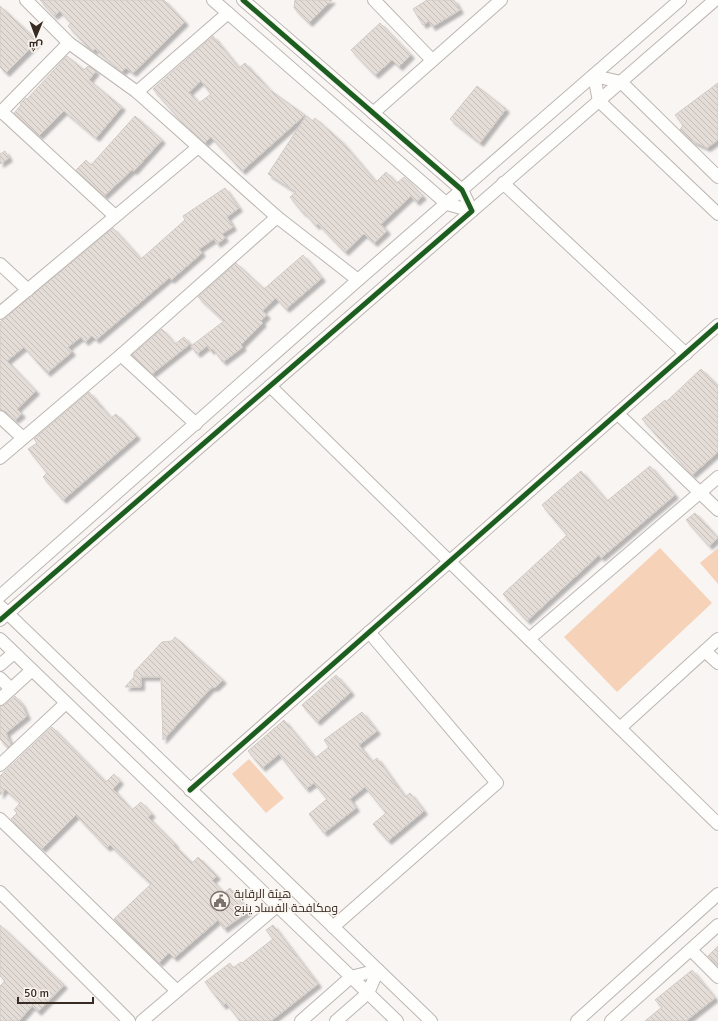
<svg xmlns="http://www.w3.org/2000/svg" width="718" height="1021" font-family="Signika,Cairo,sans-serif">
  <style>
    .garden { fill: #f6d2b9 }
    .building { fill: url(#building-back-hatch); stroke: #d2cbc6; fill-rule: evenodd; filter: url(#shadow) }
    .lines { fill: none; stroke-linecap: round; stroke-linejoin: round }
    .minor-casing { stroke: #bdb6b2; stroke-width: 14 }
    .minor { stroke: #fefefd; stroke-width: 12 }
    .cycleway-casing { stroke: #fbf5f0; stroke-width: 8 }
    .cycleway { stroke: #1b5e20; stroke-width: 5 }
    .labels { text-anchor: middle; dominant-baseline: central; stroke-width: 3; stroke-linejoin: round; paint-order: stroke }
    .poi-label { font-size: 12px; fill: #372b23; stroke: #fbf5f0; text-anchor: start }
  </style>
  <defs>
    <pattern id="building-back-hatch" width="6" height="6" patternUnits="userSpaceOnUse"><rect width="6" height="6" fill="#e4dcd7"/><path d="M-1 5l2 2M0 0l6 6M5-1l2 2" fill="none" stroke="#c4bdb8"/></pattern>
    <filter id="shadow"><feDropShadow dx="3.5" dy="3.5" stdDeviation="1" flood-color="#0004"/></filter>
  </defs>
  <rect width="100%" height="100%" fill="#f8f5f3"/>
  <!-- garden -->
  <g class="garden">
    <path d="M660,548L712,603L617,692L564,637Z"/>
    <path d="M718,548V584L700,563Z"/>
    <path d="M249,759L284,798L266,813L232,774Z"/>
  </g>
  <!-- building -->
  <g class="building">
    <path d="M40,0H164L185,22L133,73L126,68L122,72L95,49L93,51L89,48L68,26L71,23L60,11L54,16Z"/>
    <path d="M295,0H332L309,23L294,8Z"/>
    <path d="M427,0H454L460,10L432,27L429,21L423,25L413,9Z"/>
    <path d="M0,6L38,41L6,73L0,67Z"/>
    <path d="M380,23L411,55L399,67L392,60L375,75L351,50Z"/>
    <path d="M213,36L239,68L245,63L270,90L305,115L242,171L211,137L205,143L180,120L153,89ZM201,81L211,94L199,103L189,92Z"/>
    <path d="M67,56L84,70L88,66L96,71L89,80L122,107L96,138L64,111L39,136L14,113L21,105L20,104L26,98L27,99Z"/>
    <path d="M718,83V140L707,148L692,141L680,130L683,125L675,115Z"/>
    <path d="M477,86L506,109L480,143L450,119Z"/>
    <path d="M135,116L162,140L134,171L132,170L104,196L76,170L86,160L91,165Z"/>
    <path d="M306,116L313,121L315,118L342,142L376,182L386,172L397,183L404,177L423,196L416,202L411,196L381,224L387,231L374,243L364,234L345,252L318,224L316,226L304,212L303,213L290,197L296,192L268,174Z"/>
    <path d="M5,151L9,158L0,164V154Z"/>
    <path d="M225,188L239,208L227,217L233,227L222,234L225,238L217,244L214,239L199,249L202,253L171,280L169,278L96,340L92,336L85,342L81,337L68,347L72,352L47,373L24,347L7,361L36,391L17,409L22,414L15,420L5,411L0,410V322L113,228L141,259L185,220L183,216Z"/>
    <path d="M303,255L322,278L286,309L276,298L262,311L267,315L261,321L263,323L241,345L243,347L223,362L213,349L211,351L207,346L197,354L191,346L224,321L198,297L236,263L264,289Z"/>
    <path d="M162,329L175,344L184,337L190,344L152,374L132,355Z"/>
    <path d="M701,369L718,386V452L692,475L642,419L665,400L666,402Z"/>
    <path d="M89,392L111,418L116,414L137,436L63,500L43,477L47,473L28,449L37,443L34,439Z"/>
    <path d="M650,466L675,495L601,558L599,555L527,621L503,594L567,535L542,505L581,471L607,501Z"/>
    <path d="M695,513L718,538L709,546L686,520Z"/>
    <path d="M175,637L223,680L216,687L211,688L163,740L161,677H141V687H125L134,677V672L162,642L172,641Z"/>
    <path d="M336,675L351,692L317,722L302,705Z"/>
    <path d="M15,696L21,703L27,716L6,733L11,745L8,748L0,739V706L5,705Z"/>
    <path d="M362,712L377,731L359,745L372,762L377,758L405,797L410,793L424,811L388,841L373,824L386,813L365,787L350,799L356,808L324,833L309,814L327,799L314,783L306,789L279,754L262,768L248,751L284,720L315,758L329,747L324,740Z"/>
    <path d="M52,727L106,782L114,774L120,781L113,789L132,810L141,802L152,814L148,817L175,844L174,845L192,863L198,857L217,876L212,880L224,893L230,888L249,911L224,929L218,920L174,958L169,953L159,963L149,954L114,919L151,884L110,845L107,848L76,815L42,849L11,819L17,813L14,810L20,803L5,789L0,795V776Z"/>
    <path d="M0,925L64,985L38,1012L32,1006L19,1021H0V986L5,981L0,976Z"/>
    <path d="M273,925L318,984L271,1021H240L226,1003L223,1006L205,982L230,963L233,968L241,962L242,963L273,939L266,930Z"/>
    <path d="M718,946V966L708,956Z"/>
    <path d="M692,970L715,998L686,1021H645L662,1007L655,1000Z"/>
  </g>
  <g class="lines">
    <defs>
      <g id="minor">
        <path d="M26,0L69,43L137,92L277,217L358,280"/>
        <path d="M213,0L447,204L472,211L715,0"/>
        <path d="M374,0L432,60"/>
        <path d="M137,92L228,13"/>
        <path d="M2,112L115,216"/>
        <path d="M0,113L69,43"/>
        <path d="M373,113L501,0"/>
        <path d="M718,177L621,82L594,76L599,101L718,214"/>
        <path d="M503,183L686,354"/>
        <path d="M0,264L28,290"/>
        <path d="M0,313L197,148"/>
        <path d="M121,355L196,424"/>
        <path d="M270,386L718,824"/>
        <path d="M618,414L718,510"/>
        <path d="M0,417L23,438"/>
        <path d="M0,458L121,355L277,217"/>
        <path d="M0,596L358,280L680,0"/>
        <path d="M0,606L431,1021"/>
        <path d="M0,620L472,211L462,190L243,0"/>
        <path d="M0,639L397,1021"/>
        <path d="M529,639L718,477"/>
        <path d="M705,651L718,663"/>
        <path d="M0,665L14,653"/>
        <path d="M0,678L11,689"/>
        <path d="M0,699L32,670"/>
        <path d="M620,728L718,639"/>
        <path d="M0,765L66,703"/>
        <path d="M190,790L718,325"/>
        <path d="M0,819L177,991"/>
        <path d="M0,892L129,1021"/>
        <path d="M333,927L497,783L369,632"/>
        <path d="M691,950L718,977"/>
        <path d="M142,1021L277,906"/>
        <path d="M301,1021L351,977L378,970"/>
        <path d="M336,1021L368,993L378,970"/>
        <path d="M577,1021L718,894"/>
        <path d="M611,1021L718,925"/>
      </g>
    </defs>
    <!-- minor casing -->
    <use href="#minor" class="minor-casing"/>
    <!-- minor -->
    <use href="#minor" class="minor"/>
    <defs>
      <g id="cycleway">
        <path d="M0,620L472,211L462,190L243,0"/>
        <path d="M190,790L718,325"/>
      </g>
    </defs>
    <!-- cycleway casing -->
    <use href="#cycleway" class="cycleway-casing"/>
    <!-- cycleway -->
    <use href="#cycleway" class="cycleway"/>
  </g>
  <!-- icons -->
  <defs>
    <symbol id="civic-ring" viewBox="-11 -11 22 22"><circle r="9.5" fill="#fbf5f0" stroke="#7b726c" stroke-width="1.5"/><path d="M-.6-6.5H3V-4.5H.6V-3L4-1V1h2V6H-6V1h2V-1L-.6-3ZM-1.2 2.5V6h2.4V2.5Z" fill="#7b726c"/></symbol>
  </defs>
  <g fill-rule="evenodd">
    <use href="#civic-ring" x="209" y="890" width="22" height="22"/>
  </g>
  <g class="labels">
    <!-- poi labels -->
    <g class="poi-label">
      <text x="234" y="894">هيئة الرقابة<tspan x="234" dy="14">ومكافحة الفساد ينبع</tspan></text>
    </g>
  </g>
  <!-- north arrow -->
  <g transform="translate(36 36) rotate(181)" stroke="#fbf5f0" stroke-width="3" paint-order="stroke">
  <path d="M0-3L7 15L0 10L-7 15Z" fill="#372b23"/>
  <text y="-6" font-size="11" font-weight="bold" text-anchor="middle" fill="#372b23">ش</text>
  </g>
  <!-- scale -->
  <path d="M18 997v6h75v-6" fill="none" stroke="#372b23" stroke-width="2"/>
  <text x="24" y="997" font-size="12" fill="#372b23" stroke="#fbf5f0" stroke-width="3" paint-order="stroke">50 m</text>
</svg>
